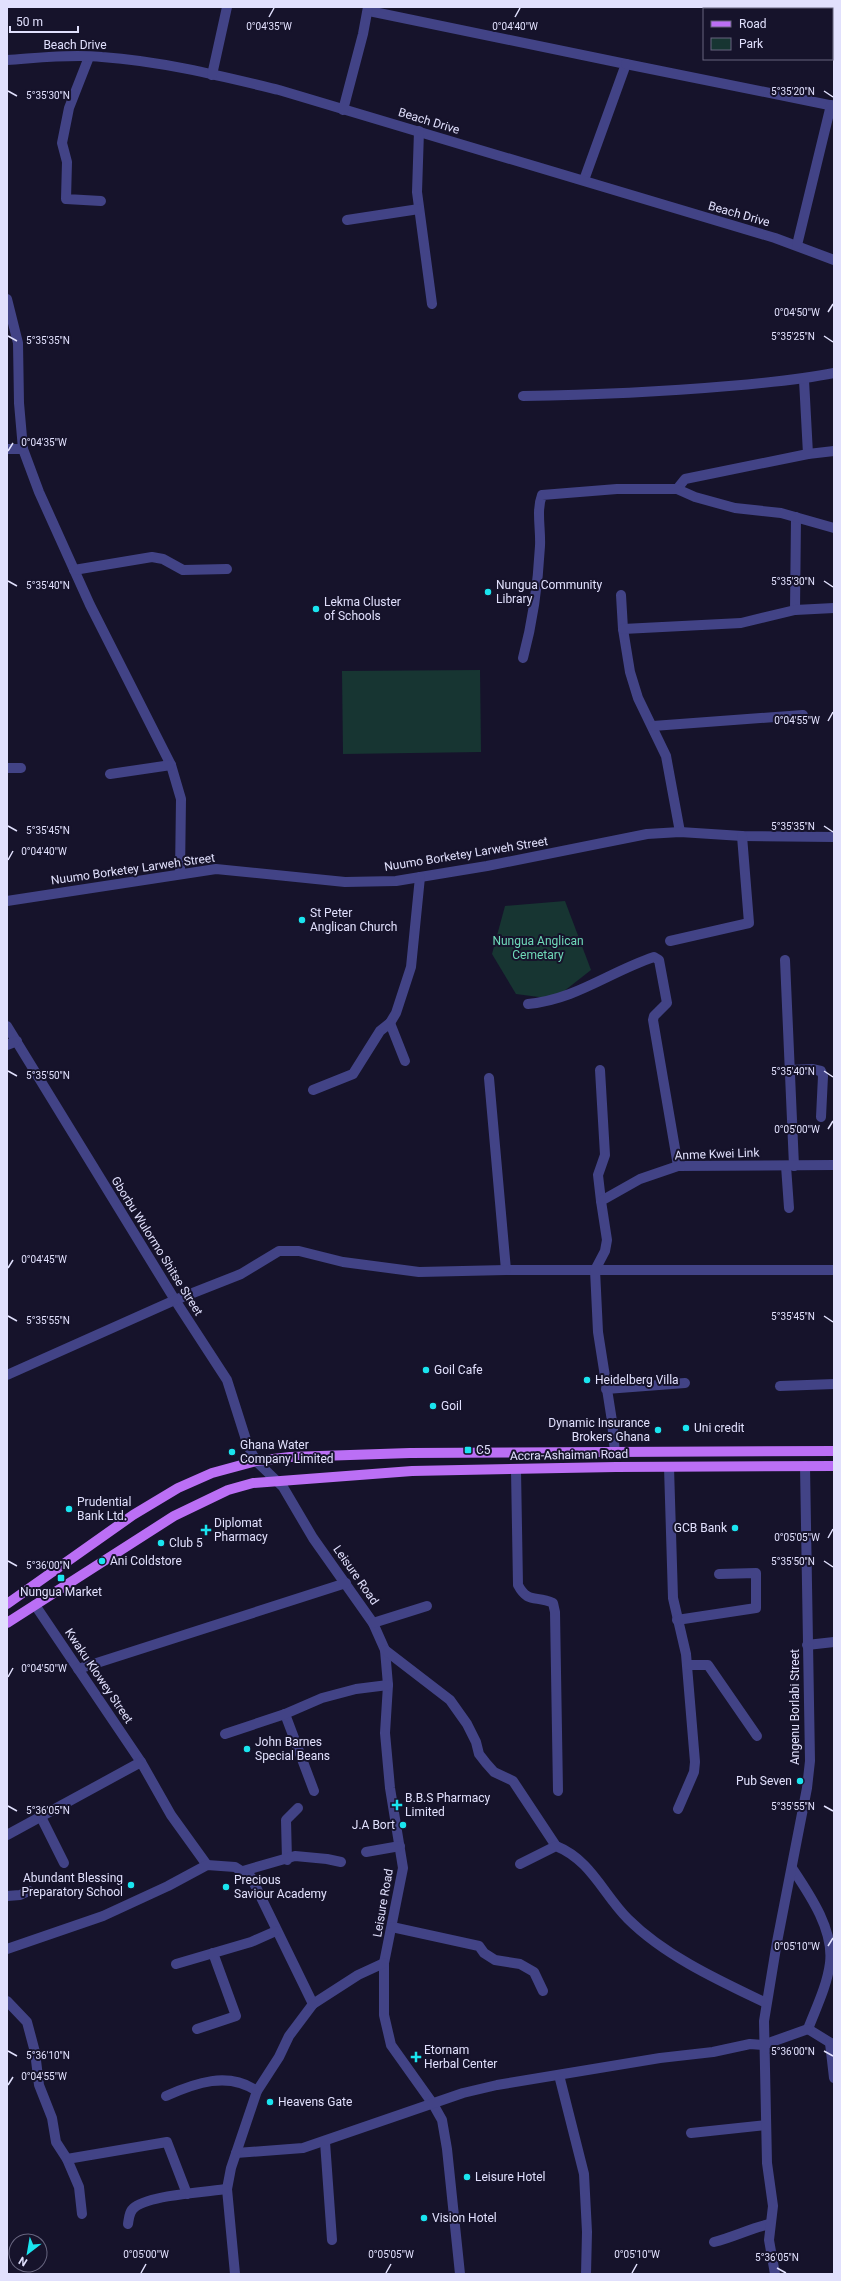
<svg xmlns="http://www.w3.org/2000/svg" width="841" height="2281" font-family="Roboto,sans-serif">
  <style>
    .green { fill: #173532 }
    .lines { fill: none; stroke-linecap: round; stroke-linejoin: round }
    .minor { stroke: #424386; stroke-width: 10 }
    .major { stroke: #bb6ff5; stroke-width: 10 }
    .ticks { fill: none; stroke: #e1e0fd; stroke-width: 1.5 }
    .poi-dot { fill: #1ae5ef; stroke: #16132b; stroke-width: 1.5 }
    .labels { text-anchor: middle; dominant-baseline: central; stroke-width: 4; stroke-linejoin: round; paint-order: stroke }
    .street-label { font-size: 12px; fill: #e1e0fd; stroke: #16132b }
    .poi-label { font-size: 12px; fill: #e1e0fd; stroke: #16132b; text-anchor: start }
    .park-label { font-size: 12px; fill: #6fd9b9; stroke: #16132b }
    .ticks-label { font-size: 10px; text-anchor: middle; fill: #e1e0fd; stroke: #16132b; stroke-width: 4; stroke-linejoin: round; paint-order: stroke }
  </style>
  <rect width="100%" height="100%" fill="#16132b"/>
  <!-- green -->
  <g class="green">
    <path d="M480,670L481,752L343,754L342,671Z"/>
    <path d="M565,901L591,970L554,999L516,994L492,954L505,906Z"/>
  </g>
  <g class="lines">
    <!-- minor -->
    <g class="minor">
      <path d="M369,11L626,64L584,180"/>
      <path d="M89,57L69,108L62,143L67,162L66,199L101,201"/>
      <path d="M7,60C38,58 71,54 102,57C161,61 221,76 279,90L775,238L834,260"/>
      <path d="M626,64L834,106"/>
      <path d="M212,75L227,7"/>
      <path d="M343,110L363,34L368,7"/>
      <path d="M419,131L417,192L432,304"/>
      <path d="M347,220L419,209"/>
      <path d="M797,245L831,105"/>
      <path d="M7,299L18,343L19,403L23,449L39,492L90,605L171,765L181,799L180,873"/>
      <path d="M804,380L808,454"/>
      <path d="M523,396C591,395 660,392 729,386C764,383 799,380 834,373"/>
      <path d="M7,449H23"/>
      <path d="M677,489L685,479L808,454L834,451"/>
      <path d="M74,570L152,557L163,559L183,570L227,569"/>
      <path d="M621,595L623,629L630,672L638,698L666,756L680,832"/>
      <path d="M795,610L796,517"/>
      <path d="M623,629L741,623L795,610L834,608"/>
      <path d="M523,658C533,621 538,584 540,546C541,529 536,511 542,495L617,489H677L695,497L735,508L781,513L834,528"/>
      <path d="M653,726L803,715"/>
      <path d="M7,768H21"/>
      <path d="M110,774L171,765"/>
      <path d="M7,901L216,869L345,882L396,881L487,866L647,834L680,832L742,836L834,837"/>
      <path d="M670,941L749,923L742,836"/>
      <path d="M785,960L794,1166"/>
      <path d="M528,1004C577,999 609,972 654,957L659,960L667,1003L654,1016L653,1020L678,1166"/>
      <path d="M390,1023L405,1061"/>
      <path d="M7,1026L175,1300L227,1380L248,1446L256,1461L283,1487L313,1538L373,1623L385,1650L388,1685L385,1733L390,1788L403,1868L384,1963V2015L391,2045L433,2104L442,2120L447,2149L460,2274"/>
      <path d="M7,1045L17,1041"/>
      <path d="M600,1070L605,1155L598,1175L601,1201"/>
      <path d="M789,1070L812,1069L821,1071L823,1076L821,1117"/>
      <path d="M489,1078L506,1270H834"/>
      <path d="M313,1090L353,1074L380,1031L390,1023L396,1013L411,967L420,877"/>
      <path d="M786,1166L789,1208"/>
      <path d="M7,1375L175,1300L241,1274L279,1251H299L343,1262L419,1272L506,1270"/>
      <path d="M780,1386L834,1384"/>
      <path d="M606,1389L685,1383"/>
      <path d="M615,1453L612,1421L598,1332L595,1270L605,1251L607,1240L601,1201L640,1179L678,1166L834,1165"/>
      <path d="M669,1467L673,1598L686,1654L695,1762L694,1772L678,1809"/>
      <path d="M516,1470L518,1585C528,1604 536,1595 553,1603L555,1612L558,1791"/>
      <path d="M35,1605L141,1762"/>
      <path d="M677,1620L756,1608V1573L719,1574"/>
      <path d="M373,1623L427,1606"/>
      <path d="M807,1645L834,1642"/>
      <path d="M385,1650L450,1700L467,1724L476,1742L479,1754L486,1763L494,1772L513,1781L556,1846"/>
      <path d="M688,1665H708L757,1736"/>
      <path d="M78,1669L346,1583"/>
      <path d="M285,1714L314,1791"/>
      <path d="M225,1734L285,1714L322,1698L356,1689L388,1685"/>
      <path d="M40,1815L64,1863"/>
      <path d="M7,1835L141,1762L171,1815L207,1865"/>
      <path d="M366,1852L400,1846"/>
      <path d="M287,1860L286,1820L298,1808"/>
      <path d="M520,1864L556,1846C591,1860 603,1894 628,1919C665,1956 720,1981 766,2003"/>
      <path d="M792,1868C810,1895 834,1930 830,1963C827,1986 816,2008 808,2029"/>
      <path d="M243,1871L295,1856L327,1859L341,1862"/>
      <path d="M7,1896L20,1895L29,1891"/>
      <path d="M392,1927L479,1946L484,1953L495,1960L520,1964L534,1972L543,1991"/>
      <path d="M7,1949L103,1916L168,1886L207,1865L235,1867L251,1877L313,2004"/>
      <path d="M176,1964L251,1942L276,1931"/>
      <path d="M7,2001L27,2022L35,2052L39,2085L52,2118L56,2142L67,2159L79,2187L82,2214"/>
      <path d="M197,2029L236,2016L213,1953"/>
      <path d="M808,2029L834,2045"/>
      <path d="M830,2043L834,2078"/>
      <path d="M559,2075L584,2174L587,2232L586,2274"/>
      <path d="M166,2096C195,2083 228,2071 257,2091"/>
      <path d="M691,2133L766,2125"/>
      <path d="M325,2142L332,2240"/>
      <path d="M236,2153L303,2148L463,2093L497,2085L660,2058L713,2052L750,2044L763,2045L808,2029"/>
      <path d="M67,2159L167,2142L187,2194"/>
      <path d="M128,2224C129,2218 129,2211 135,2207C151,2195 205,2192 227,2189"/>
      <path d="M714,2242C734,2237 751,2228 770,2224"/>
      <path d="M235,2274L227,2189L231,2168L257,2091L279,2057L289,2036L313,2004L358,1975L384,1963"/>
      <path d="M775,2274L769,2240L773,2206L767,2163L764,2021L777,1942L807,1788L810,1761L805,1466"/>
    </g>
    <!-- major -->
    <g class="major">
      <path d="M7,1604L133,1515L178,1488L212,1473L256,1461L290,1457L410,1453L834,1451"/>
      <path d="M7,1623L174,1516L228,1490L253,1483L412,1471L616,1467L834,1466"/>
    </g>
  </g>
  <!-- ticks -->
  <path class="ticks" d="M269,17L274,8M515,17L520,8M8,91L17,96M824,91L833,97M828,312L833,304M8,336L17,341M824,336L833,342M8,451L13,443M8,581L17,586M824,581L833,587M828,721L833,712M8,826L17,831M824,826L833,832M8,860L13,851M8,1071L17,1076M824,1071L833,1077M828,1129L833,1121M8,1268L13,1260M8,1316L17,1321M824,1316L833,1322M828,1538L833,1529M8,1561L17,1566M824,1561L833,1567M8,1677L13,1668M8,1806L17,1811M824,1806L833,1811M828,1946L833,1938M8,2051L17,2056M824,2051L833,2056M8,2085L13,2077M777,2268L786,2273M141,2273L146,2264M386,2273L391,2264M632,2273L637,2264"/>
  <!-- markers -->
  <g class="poi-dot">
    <circle cx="488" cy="592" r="4"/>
    <circle cx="316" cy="609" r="4"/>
    <circle cx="302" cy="920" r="4"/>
    <circle cx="426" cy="1370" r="4"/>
    <circle cx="587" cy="1380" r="4"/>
    <circle cx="433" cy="1406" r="4"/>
    <circle cx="686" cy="1428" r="4"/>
    <circle cx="658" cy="1430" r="4"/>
    <rect x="464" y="1446" width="8" height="8" rx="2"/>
    <circle cx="232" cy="1452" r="4"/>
    <circle cx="69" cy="1509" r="4"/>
    <circle cx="735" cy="1528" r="4"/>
    <path d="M204 1524h4v4h4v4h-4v4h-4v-4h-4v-4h4z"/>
    <circle cx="161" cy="1543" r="4"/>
    <circle cx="102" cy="1561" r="4"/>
    <rect x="57" y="1574" width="8" height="8" rx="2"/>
    <circle cx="247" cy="1749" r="4"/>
    <circle cx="800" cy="1781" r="4"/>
    <path d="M395 1799h4v4h4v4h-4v4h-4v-4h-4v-4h4z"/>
    <circle cx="403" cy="1825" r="4"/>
    <circle cx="131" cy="1885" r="4"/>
    <circle cx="226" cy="1887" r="4"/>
    <path d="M414 2051h4v4h4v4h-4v4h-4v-4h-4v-4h4z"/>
    <circle cx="270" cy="2102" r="4"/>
    <circle cx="467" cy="2177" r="4"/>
    <circle cx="424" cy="2218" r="4"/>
  </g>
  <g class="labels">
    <!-- street labels -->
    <g class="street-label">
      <text x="75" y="45">Beach Drive</text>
      <text transform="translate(429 121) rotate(17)">Beach Drive</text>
      <text transform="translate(739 214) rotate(16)">Beach Drive</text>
      <text transform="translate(466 854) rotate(-9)">Nuumo Borketey Larweh Street</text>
      <text transform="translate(133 869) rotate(-8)">Nuumo Borketey Larweh Street</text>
      <text transform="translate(717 1154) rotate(-2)">Anme Kwei Link</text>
      <text transform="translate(157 1246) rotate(58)">Gborbu Wulormo Shitse Street</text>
      <text transform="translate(569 1455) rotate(-1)">Accra-Ashaiman Road</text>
      <text transform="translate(356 1575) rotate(55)">Leisure Road</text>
      <text transform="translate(99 1676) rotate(56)">Kwaku Klowey Street</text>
      <text transform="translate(795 1707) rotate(-90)">Angenu Borlabi Street</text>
      <text transform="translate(383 1903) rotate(-80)">Leisure Road</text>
    </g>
    <!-- poi labels -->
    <g class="poi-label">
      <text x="496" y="585">Nungua Community<tspan x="496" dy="14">Library</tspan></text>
      <text x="324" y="602">Lekma Cluster<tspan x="324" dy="14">of Schools</tspan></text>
      <text x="310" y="913">St Peter<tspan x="310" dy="14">Anglican Church</tspan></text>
      <text x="434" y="1370">Goil Cafe</text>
      <text x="595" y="1380">Heidelberg Villa</text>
      <text x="441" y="1406">Goil</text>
      <text x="650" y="1423" text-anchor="end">Dynamic Insurance<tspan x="650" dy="14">Brokers Ghana</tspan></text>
      <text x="694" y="1428">Uni credit</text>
      <text x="240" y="1445">Ghana Water<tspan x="240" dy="14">Company Limited</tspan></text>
      <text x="476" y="1450">C5</text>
      <text x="77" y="1502">Prudential<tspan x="77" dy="14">Bank Ltd.</tspan></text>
      <text x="214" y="1523">Diplomat<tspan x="214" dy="14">Pharmacy</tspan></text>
      <text x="727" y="1528" text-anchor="end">GCB Bank</text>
      <text x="169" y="1543">Club 5</text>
      <text x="110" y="1561">Ani Coldstore</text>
      <text x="61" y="1592" text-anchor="middle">Nungua Market</text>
      <text x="255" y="1742">John Barnes<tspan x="255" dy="14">Special Beans</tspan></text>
      <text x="792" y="1781" text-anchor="end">Pub Seven</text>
      <text x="405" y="1798">B.B.S Pharmacy<tspan x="405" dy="14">Limited</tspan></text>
      <text x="395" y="1825" text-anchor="end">J.A Bort</text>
      <text x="123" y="1878" text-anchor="end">Abundant Blessing<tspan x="123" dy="14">Preparatory School</tspan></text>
      <text x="234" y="1880">Precious<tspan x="234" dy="14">Saviour Academy</tspan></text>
      <text x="424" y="2050">Etornam<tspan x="424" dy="14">Herbal Center</tspan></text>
      <text x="278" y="2102">Heavens Gate</text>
      <text x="475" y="2177">Leisure Hotel</text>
      <text x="432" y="2218">Vision Hotel</text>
    </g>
    <!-- park labels -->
    <g class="park-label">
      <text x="538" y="941">Nungua Anglican<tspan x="538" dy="14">Cemetary</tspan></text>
    </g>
  </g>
  <g class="ticks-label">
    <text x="269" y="30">0°04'35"W</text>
    <text x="515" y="30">0°04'40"W</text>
    <text x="793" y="95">5°35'20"N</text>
    <text x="48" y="99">5°35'30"N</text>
    <text x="797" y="316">0°04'50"W</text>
    <text x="793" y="340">5°35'25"N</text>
    <text x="48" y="344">5°35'35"N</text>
    <text x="44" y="446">0°04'35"W</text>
    <text x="793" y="585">5°35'30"N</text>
    <text x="48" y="589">5°35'40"N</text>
    <text x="797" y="724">0°04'55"W</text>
    <text x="793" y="830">5°35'35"N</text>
    <text x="48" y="834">5°35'45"N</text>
    <text x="44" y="855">0°04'40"W</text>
    <text x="793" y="1075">5°35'40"N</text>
    <text x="48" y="1079">5°35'50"N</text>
    <text x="797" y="1133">0°05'00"W</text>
    <text x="44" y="1263">0°04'45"W</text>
    <text x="793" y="1320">5°35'45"N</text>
    <text x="48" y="1324">5°35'55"N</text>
    <text x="797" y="1541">0°05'05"W</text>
    <text x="793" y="1565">5°35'50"N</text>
    <text x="48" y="1569">5°36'00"N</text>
    <text x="44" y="1672">0°04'50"W</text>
    <text x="793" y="1810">5°35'55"N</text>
    <text x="48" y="1814">5°36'05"N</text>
    <text x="797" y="1950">0°05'10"W</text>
    <text x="793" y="2055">5°36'00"N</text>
    <text x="48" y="2059">5°36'10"N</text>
    <text x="44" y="2080">0°04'55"W</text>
    <text x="146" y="2258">0°05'00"W</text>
    <text x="391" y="2258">0°05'05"W</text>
    <text x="637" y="2258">0°05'10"W</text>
    <text x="777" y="2261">5°36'05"N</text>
  </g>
  <!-- border -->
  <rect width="841" height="2281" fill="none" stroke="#e1e0fd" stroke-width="16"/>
  <!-- legend -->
  <rect x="703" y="8" width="130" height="52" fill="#16132b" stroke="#67657f"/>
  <rect x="711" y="21" width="20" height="6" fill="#bb6ff5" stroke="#67657f"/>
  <text x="739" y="28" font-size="12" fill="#e1e0fd">Road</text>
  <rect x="711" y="38" width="20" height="12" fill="#173532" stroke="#67657f"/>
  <text x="739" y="48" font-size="12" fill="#e1e0fd">Park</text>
  <!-- north arrow -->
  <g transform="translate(28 2253) rotate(211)"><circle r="19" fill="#16132b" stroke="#67657f"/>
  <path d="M0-3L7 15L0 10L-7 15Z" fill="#1ae5ef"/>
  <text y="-6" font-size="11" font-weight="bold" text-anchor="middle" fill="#e1e0fd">N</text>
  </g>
  <!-- scale -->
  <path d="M10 26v6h68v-6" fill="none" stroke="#e1e0fd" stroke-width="2"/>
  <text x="16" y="26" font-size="12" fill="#e1e0fd" stroke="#16132b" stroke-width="3" paint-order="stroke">50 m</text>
</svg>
